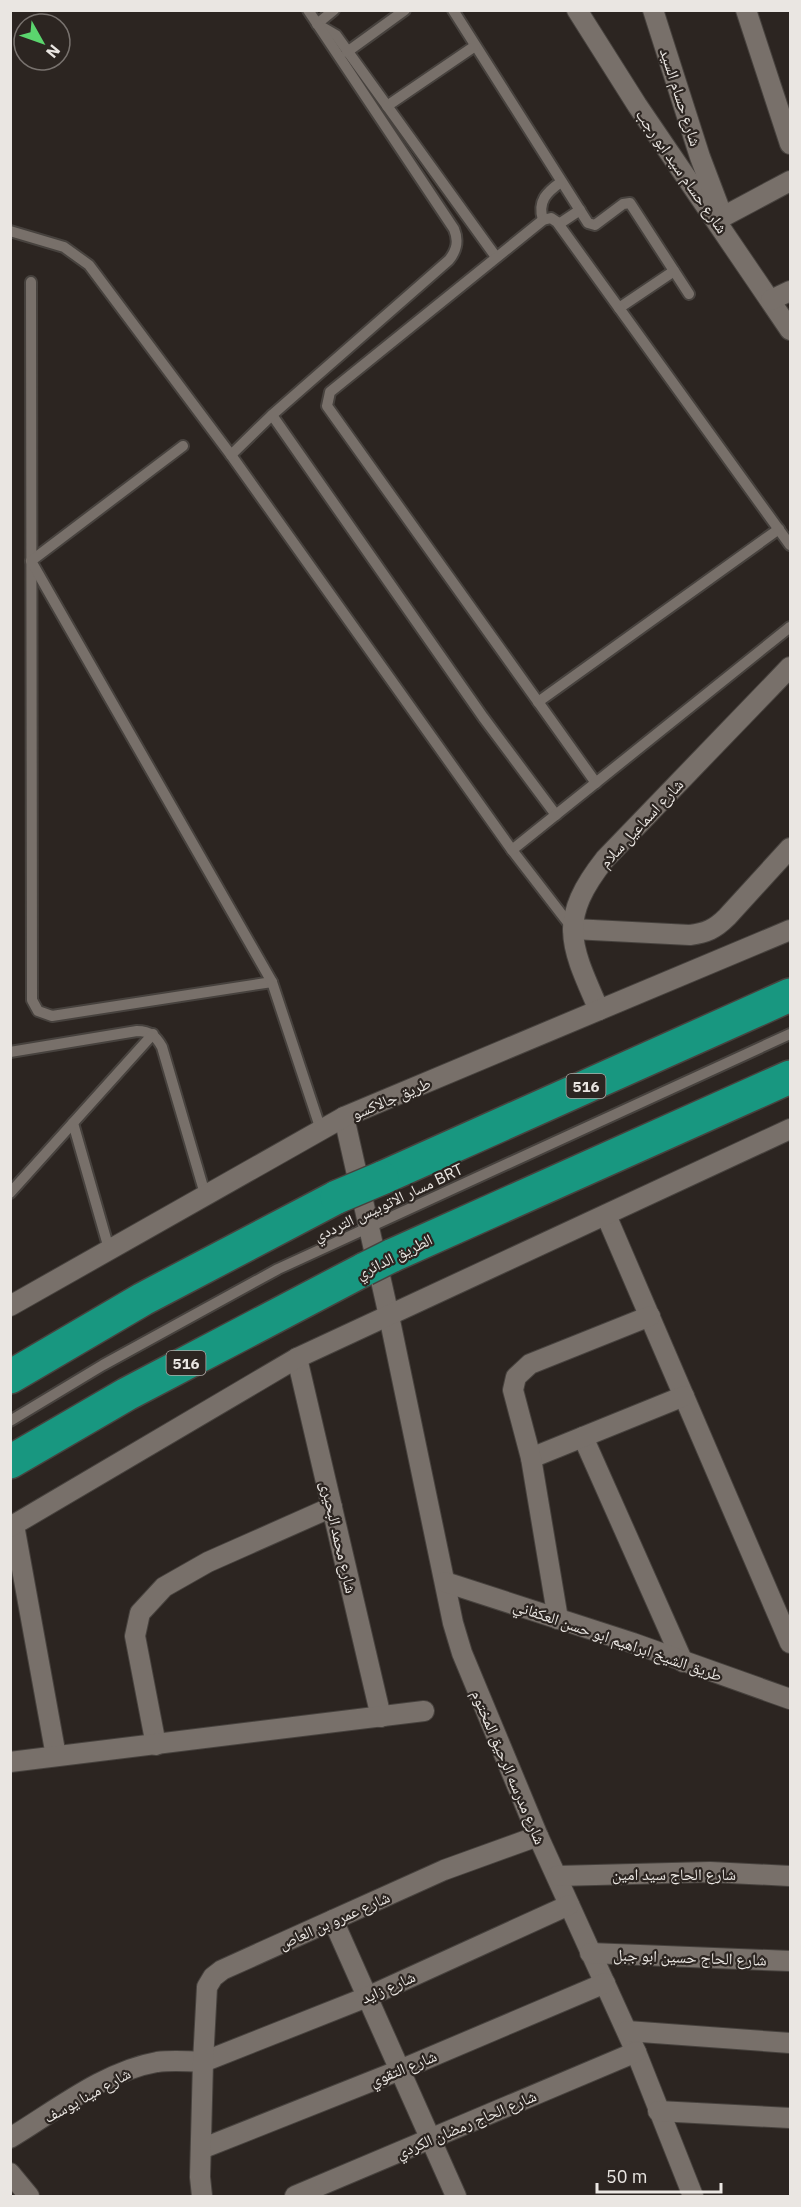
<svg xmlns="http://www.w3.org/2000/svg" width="801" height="2207" font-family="'IBM Plex Sans','Noto Naskh Arabic',sans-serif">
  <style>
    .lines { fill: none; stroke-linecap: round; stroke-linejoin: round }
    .lane-casing { stroke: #47423e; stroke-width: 14 }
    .street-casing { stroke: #47423e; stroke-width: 22 }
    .highway-casing { stroke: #47423e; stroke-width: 36 }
    .lane { stroke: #78706a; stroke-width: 10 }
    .street { stroke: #78706a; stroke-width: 20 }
    .highway { stroke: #189780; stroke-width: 33 }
    .highway-bridge-casing { stroke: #47423e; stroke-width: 36; stroke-linecap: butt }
    .highway-bridge { stroke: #189780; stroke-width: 33 }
    .labels { text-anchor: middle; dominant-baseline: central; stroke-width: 4.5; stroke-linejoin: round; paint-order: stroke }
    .shield { fill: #2c2521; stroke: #b1aca8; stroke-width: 1.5 }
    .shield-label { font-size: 15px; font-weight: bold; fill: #eae6e2 }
    .street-label { font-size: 16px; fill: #eae6e2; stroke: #2c2521 }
  </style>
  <rect width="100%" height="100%" fill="#2c2521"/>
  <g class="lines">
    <defs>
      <g id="lane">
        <path d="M334,10L317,24L336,35L496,257"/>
        <path d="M453,10L588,223L595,225L623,204L630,203L689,294"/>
        <path d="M347,52L405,10"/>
        <path d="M387,106L475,46"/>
        <path d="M543,220C537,201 547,192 561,182"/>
        <path d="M559,224L580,210"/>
        <path d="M10,231L64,247L89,265L231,455L512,850L573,929"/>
        <path d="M31,282L32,1000L38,1011L52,1016L272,982"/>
        <path d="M619,308L674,271"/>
        <path d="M272,415L483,717L556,815"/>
        <path d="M183,446L31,561L272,982L321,1130"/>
        <path d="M231,455L272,415L449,260C457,250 459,241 454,229L308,10"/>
        <path d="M538,702L779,529"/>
        <path d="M596,783L327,406L330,392L543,220L551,218L557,222L790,545"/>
        <path d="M512,850L790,627"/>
        <path d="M10,1052L137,1031C150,1031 156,1036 162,1047L205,1194"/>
        <path d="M73,1123L109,1249"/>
        <path d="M10,1193L153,1034"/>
        <path d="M10,1421L103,1365L278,1269L790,1034"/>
      </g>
      <g id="street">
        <path d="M577,10L637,105L790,330"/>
        <path d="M653,10L700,157L722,215"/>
        <path d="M746,10L790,144"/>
        <path d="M717,220L790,181"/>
        <path d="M771,300L790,291"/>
        <path d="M573,929L690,935C706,933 715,929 727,917L790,848"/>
        <path d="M599,1010C570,944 557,920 605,859L790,667"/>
        <path d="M344,1117L389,1316L453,1623L462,1653L538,1836L636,2052L693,2196"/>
        <path d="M606,1215L790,1643"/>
        <path d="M10,1306L344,1117L790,930"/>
        <path d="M297,1358L381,1717"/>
        <path d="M583,1437L683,1662"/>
        <path d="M531,1458L684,1396"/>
        <path d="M14,1525L56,1756"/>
        <path d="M10,1527L297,1358L790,1129"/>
        <path d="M445,1582L633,1643L790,1699"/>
        <path d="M558,1619L531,1458L513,1390L516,1377L530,1364L650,1316"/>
        <path d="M156,1745L135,1636L140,1613L164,1587L208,1562L332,1507"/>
        <path d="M10,1762L424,1711"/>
        <path d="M557,1876L710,1872L790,1876"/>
        <path d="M333,1920L456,2196"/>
        <path d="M590,1953L790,1961"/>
        <path d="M627,2031L790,2043"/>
        <path d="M658,2111L790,2118"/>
        <path d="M10,2138C55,2111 105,2071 157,2062C172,2060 187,2061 203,2062L367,1997L569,1905"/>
        <path d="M201,2149L400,2070L605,1983"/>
        <path d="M10,2173L29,2196"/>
        <path d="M202,2196L200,2177L203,2062L207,1987L213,1977L222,1970L444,1870L538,1836"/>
        <path d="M295,2196L636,2052"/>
      </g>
      <g id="highway">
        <path d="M382,1178L790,995"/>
        <path d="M391,1256L790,1077"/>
        <path d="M10,1377L143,1299L337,1197"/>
        <path d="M10,1462L127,1394L365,1269"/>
      </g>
    </defs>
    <!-- lane casing -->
    <use href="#lane" class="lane-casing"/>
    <!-- street casing -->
    <use href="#street" class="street-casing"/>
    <!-- highway casing -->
    <use href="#highway" class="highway-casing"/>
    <!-- lane -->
    <use href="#lane" class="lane"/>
    <!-- street -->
    <use href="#street" class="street"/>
    <!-- highway -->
    <use href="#highway" class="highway"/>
    <defs>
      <g id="highway-bridge">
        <path d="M337,1197L382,1178"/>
        <path d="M365,1269L391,1256"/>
      </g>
    </defs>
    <!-- highway-bridge casing -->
    <use href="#highway-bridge" class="highway-bridge-casing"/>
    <!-- highway-bridge -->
    <use href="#highway-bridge" class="highway-bridge"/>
  </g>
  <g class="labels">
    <!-- shield labels -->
    <g class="shield">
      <rect x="566.5" y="1074" width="39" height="24" rx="4.5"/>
      <rect x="166.5" y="1351" width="39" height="24" rx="4.5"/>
    </g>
    <g class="shield-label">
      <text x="586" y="1086">516</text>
      <text x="186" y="1363">516</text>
    </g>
    <!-- street labels -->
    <g class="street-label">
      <text transform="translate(681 97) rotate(72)">شارع حسام السيد</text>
      <text transform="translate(682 171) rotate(55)">شارع حسام سيد ابو رجب</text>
      <text transform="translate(641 823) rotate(-47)">شارع اسماعيل سلام</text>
      <text transform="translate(391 1098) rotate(-23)">طريق جالاكسو</text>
      <text transform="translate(388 1202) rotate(-25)">مسار الاتوبيس الترددي BRT</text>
      <text transform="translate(394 1256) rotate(-26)">الطريق الدائري</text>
      <text transform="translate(339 1537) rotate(77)">شارع محمد البحيرى</text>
      <text transform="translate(618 1640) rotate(19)">طريق الشيخ ابراهيم ابو حسن العكفاني</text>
      <text transform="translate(509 1767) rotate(67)">شارع مدرسه الرحيق المختوم</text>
      <text x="674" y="1874">شارع الحاج سيد امين</text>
      <text transform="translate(334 1920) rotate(-24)">شارع عمرو بن العاص</text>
      <text transform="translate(690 1957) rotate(2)">شارع الحاج حسين ابو جبل</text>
      <text transform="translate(388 1987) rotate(-24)">شارع زايد</text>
      <text transform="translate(403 2068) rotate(-22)">شارع التقوي</text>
      <text transform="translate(87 2095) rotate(-29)">شارع مينا يوسف</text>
      <text transform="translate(466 2124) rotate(-23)">شارع الحاج رمضان الكردي</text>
    </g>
  </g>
  <!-- border -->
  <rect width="801" height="2207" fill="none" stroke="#eae6e2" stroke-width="24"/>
  <!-- north arrow -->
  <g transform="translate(42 42) rotate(130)"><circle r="28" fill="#2c2521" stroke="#78726e" stroke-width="1.5"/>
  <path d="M0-4.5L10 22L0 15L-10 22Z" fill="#5bd56e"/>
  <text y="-9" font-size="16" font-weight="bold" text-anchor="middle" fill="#eae6e2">N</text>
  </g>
  <!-- scale -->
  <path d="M597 2183v9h124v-9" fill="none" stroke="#eae6e2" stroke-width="3"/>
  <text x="606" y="2183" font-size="18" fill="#eae6e2" stroke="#2c2521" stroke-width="4.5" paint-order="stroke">50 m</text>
</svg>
